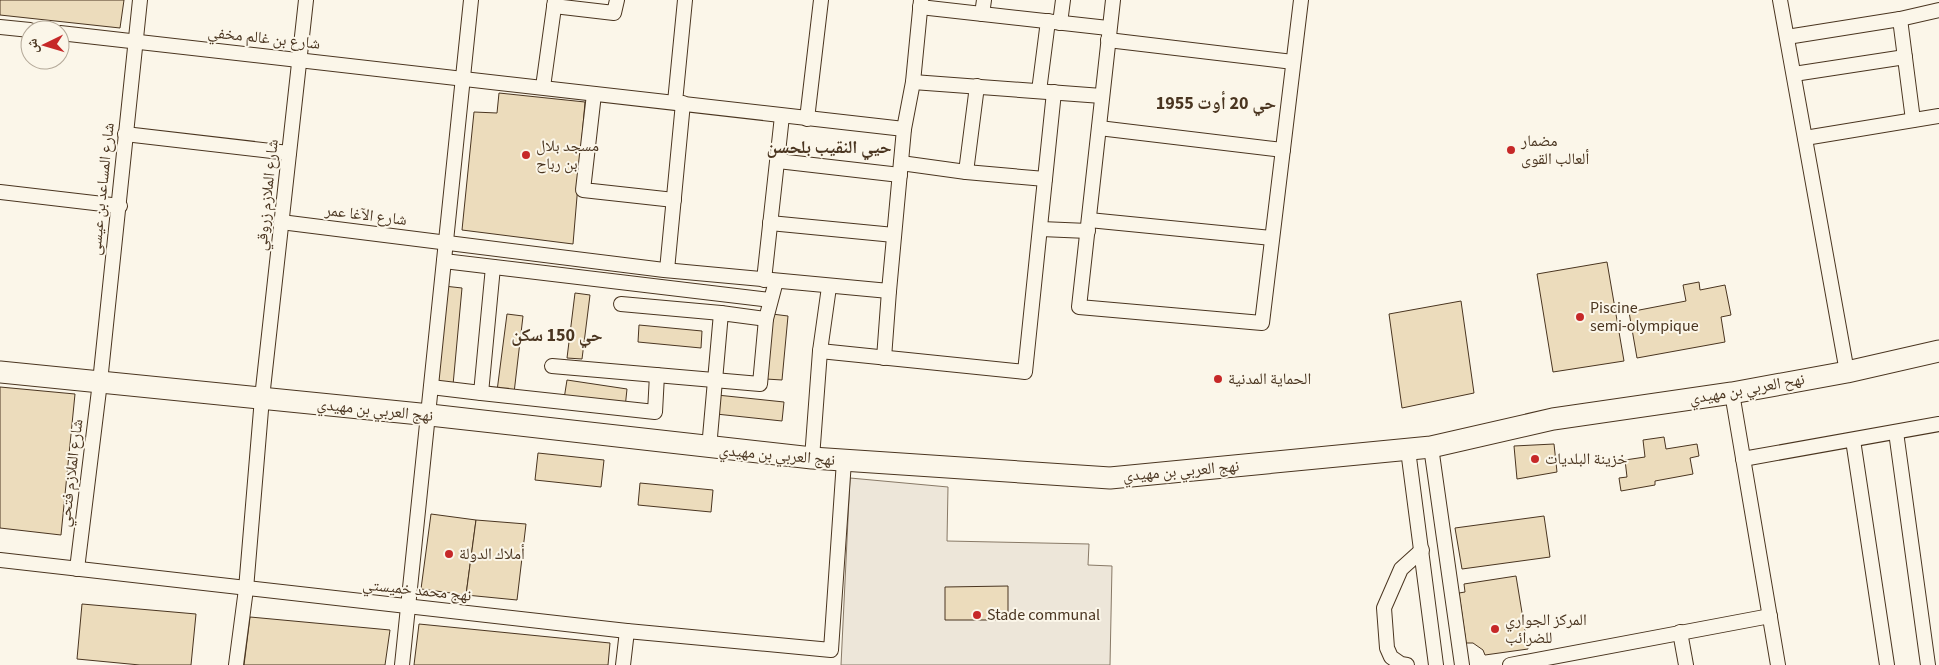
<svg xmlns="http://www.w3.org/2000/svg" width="1939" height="665" font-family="'Source Sans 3','Noto Naskh Arabic',sans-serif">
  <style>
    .green { fill: #ede6d9; stroke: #887966 }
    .building { fill: #ecdcbc; stroke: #4a3520 }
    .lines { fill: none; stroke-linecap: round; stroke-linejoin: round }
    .street-casing { stroke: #4a3520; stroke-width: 16 }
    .primary-casing { stroke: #4a3520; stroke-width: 23 }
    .street { stroke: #fbf6e9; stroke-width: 14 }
    .primary { stroke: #fbf6e9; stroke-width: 21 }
    .poi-dot { fill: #c62828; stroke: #fbf6e9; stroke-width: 2 }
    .labels { text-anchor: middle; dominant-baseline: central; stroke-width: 4; stroke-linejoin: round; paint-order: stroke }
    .street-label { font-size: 16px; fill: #4a3520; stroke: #fbf6e9 }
    .poi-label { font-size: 16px; fill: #4a3520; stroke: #fbf6e9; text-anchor: start }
    .neighbourhood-label { font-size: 18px; font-weight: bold; fill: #4a3520; stroke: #fbf6e9 }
  </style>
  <rect width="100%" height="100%" fill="#fbf6e9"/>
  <!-- green -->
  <path class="green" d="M850,478L948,487L947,541L1089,544L1088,565L1112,566L1110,665H841Z"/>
  <!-- building -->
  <g class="building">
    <path d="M0,0H124L120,28L0,15Z"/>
    <path d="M499,93L585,102L573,244L462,230L474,112L497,113Z"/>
    <path d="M1607,262L1624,361L1553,372L1537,274Z"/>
    <path d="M1699,282L1700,290L1725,285L1731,315L1721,317L1725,342L1637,358L1629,312L1686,301L1683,285Z"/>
    <path d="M444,286L462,288L453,385L434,383Z"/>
    <path d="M575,293L590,295L582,359L567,358Z"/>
    <path d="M1461,301L1474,393L1402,408L1389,314Z"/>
    <path d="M507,314L523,316L514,393L497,391Z"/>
    <path d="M772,314L788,316L782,380L766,379Z"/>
    <path d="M639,325L702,331L701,348L638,342Z"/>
    <path d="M567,380L627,389L625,408L564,399Z"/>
    <path d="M0,387L75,394L61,535L0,528Z"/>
    <path d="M717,395L784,402L782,421L716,414Z"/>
    <path d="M1664,437L1666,449L1697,444L1699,456L1690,458L1693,474L1655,481V485L1621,491L1619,478L1627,477L1625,460L1645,457L1643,440Z"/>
    <path d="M1554,444L1557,472L1517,479L1514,446Z"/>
    <path d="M538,453L604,460L601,487L535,480Z"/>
    <path d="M640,483L713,490L711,512L638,505Z"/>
    <path d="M431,514L476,520L466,595L421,589Z"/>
    <path d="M1544,516L1550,557L1462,569L1455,528Z"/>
    <path d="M476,520L526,524L517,600L466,595Z"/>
    <path d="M1516,576L1528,649L1485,655L1483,650L1473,643H1466L1459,593L1465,592L1464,584Z"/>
    <path d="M1008,586V620H945V587Z"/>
    <path d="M82,604L196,614L191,665H140L77,659Z"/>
    <path d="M250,617L390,630L385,665H244Z"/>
    <path d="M419,624L610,643L608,665H414Z"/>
  </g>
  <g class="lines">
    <defs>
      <g id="street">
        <path d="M1113,0L1079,307L1262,323L1301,0"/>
        <path d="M1780,0L1847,372"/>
        <path d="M554,6L614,13L617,0"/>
        <path d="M920,7L1108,28"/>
        <path d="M982,14L984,0"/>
        <path d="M1900,19L1913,120"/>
        <path d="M1060,23L1063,0"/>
        <path d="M0,27L30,30"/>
        <path d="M60,33L904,129"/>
        <path d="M1787,37L1900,19L1939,10"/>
        <path d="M1108,40L1293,62"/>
        <path d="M1794,74L1905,57"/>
        <path d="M913,82L1102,96"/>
        <path d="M543,87L555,0"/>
        <path d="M1039,91L1048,21"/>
        <path d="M594,94L583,190L674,200"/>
        <path d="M675,102L685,0"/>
        <path d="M807,119L821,0"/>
        <path d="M1099,128L1283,150"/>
        <path d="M125,134L289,153"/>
        <path d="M1805,138L1939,116"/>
        <path d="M778,161L900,175"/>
        <path d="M901,163L966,172L1045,179"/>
        <path d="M966,172L977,86"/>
        <path d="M0,192L120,206"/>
        <path d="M1089,220L1272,238"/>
        <path d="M281,222L664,270L889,291L904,129L913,82L921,0"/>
        <path d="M770,223L894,235"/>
        <path d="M1041,229L1088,231"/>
        <path d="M444,261L770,300"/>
        <path d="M667,270L683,103"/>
        <path d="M764,280L782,116"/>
        <path d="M621,304L721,313"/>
        <path d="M820,351L1025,372L1054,92"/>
        <path d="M884,358L889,291"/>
        <path d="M552,366L760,384L766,319"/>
        <path d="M431,387L481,393L493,267"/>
        <path d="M481,393L655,412L657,375"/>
        <path d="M1732,393L1778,665"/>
        <path d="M1896,432L1928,665"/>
        <path d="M1853,440L1887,665"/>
        <path d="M1431,447L1462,665"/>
        <path d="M709,448L721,313L766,319L776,281"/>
        <path d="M1408,450L1436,665"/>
        <path d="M812,458L820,351L829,287"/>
        <path d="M1743,459L1939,424"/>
        <path d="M0,560L627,631L831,650L844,461"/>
        <path d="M77,569L100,382L140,0"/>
        <path d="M1680,632L1686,665"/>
        <path d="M236,665L246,589L262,398L306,0"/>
        <path d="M402,665L471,0"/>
        <path d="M623,665L627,631"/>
        <path d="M1407,665L1401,664L1391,657L1387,648L1384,608L1401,569L1422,550"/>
        <path d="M1510,665L1770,616"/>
      </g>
      <path id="primary" d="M0,372L430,415L812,458L1110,478L1431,447L1553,419L1732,393L1847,372L1939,351"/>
    </defs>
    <!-- street casing -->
    <use href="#street" class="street-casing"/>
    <!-- primary casing -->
    <use href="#primary" class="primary-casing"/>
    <!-- street -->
    <use href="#street" class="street"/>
    <!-- primary -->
    <use href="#primary" class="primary"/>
  </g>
  <!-- markers -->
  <g class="poi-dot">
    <circle cx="1511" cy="150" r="5"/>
    <circle cx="526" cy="155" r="5"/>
    <circle cx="1580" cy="317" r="5"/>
    <circle cx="1218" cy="379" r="5"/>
    <circle cx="1535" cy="459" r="5"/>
    <circle cx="449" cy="554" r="5"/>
    <circle cx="977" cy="615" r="5"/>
    <circle cx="1495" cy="629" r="5"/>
  </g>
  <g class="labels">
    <!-- street labels -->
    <g class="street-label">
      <text transform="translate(264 38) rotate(6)">شارع بن غالم مخفي</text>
      <text transform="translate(102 189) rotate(-84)">شارع المساعد بن عيسى</text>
      <text transform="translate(267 195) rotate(-84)">شارع الملازم زروقي</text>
      <text transform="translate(366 215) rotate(7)">شارع الآغا عمر</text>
      <text transform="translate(1747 389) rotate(-10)">نهح العربي بن مهيدي</text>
      <text transform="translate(375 410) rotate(6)">نهج العربي بن مهيدي</text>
      <text transform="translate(777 455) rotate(5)">نهج العربي بن مهيدي</text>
      <text transform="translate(1181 471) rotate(-5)">نهج العربي بن مهيدي</text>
      <text transform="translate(71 473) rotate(-83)">شارع الملازم فتحي</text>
      <text transform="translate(417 590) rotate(6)">نهج محمد خميستي</text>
    </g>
    <!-- poi labels -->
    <g class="poi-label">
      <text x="1521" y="141">مضمار<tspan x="1521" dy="18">ألعالب القوى</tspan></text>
      <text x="536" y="146">مسجد بلال<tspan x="536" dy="18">بن رباح</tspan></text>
      <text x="1590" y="308">Piscine<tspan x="1590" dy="18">semi-olympique</tspan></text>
      <text x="1228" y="379">الحماية المدنية</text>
      <text x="1545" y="459">خزينة البلديات</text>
      <text x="459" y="554">أملاك الدولة</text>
      <text x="987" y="615">Stade communal</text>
      <text x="1505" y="620">المركز الجواري<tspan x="1505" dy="18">للضرائب</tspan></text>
    </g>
    <!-- neighbourhood labels -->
    <g class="neighbourhood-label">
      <text x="1216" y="103">حي 20 أوت 1955</text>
      <text x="829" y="147">حيي النقيب بلحسن</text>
      <text x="557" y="335">حي 150 سكن</text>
    </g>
  </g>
  <!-- north arrow -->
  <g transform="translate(45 45) rotate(265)"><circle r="24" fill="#fbf6e9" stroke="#b4a999"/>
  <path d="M0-4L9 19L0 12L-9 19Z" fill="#c62828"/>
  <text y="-8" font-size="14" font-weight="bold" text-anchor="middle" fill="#4a3520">ش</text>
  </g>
</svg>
